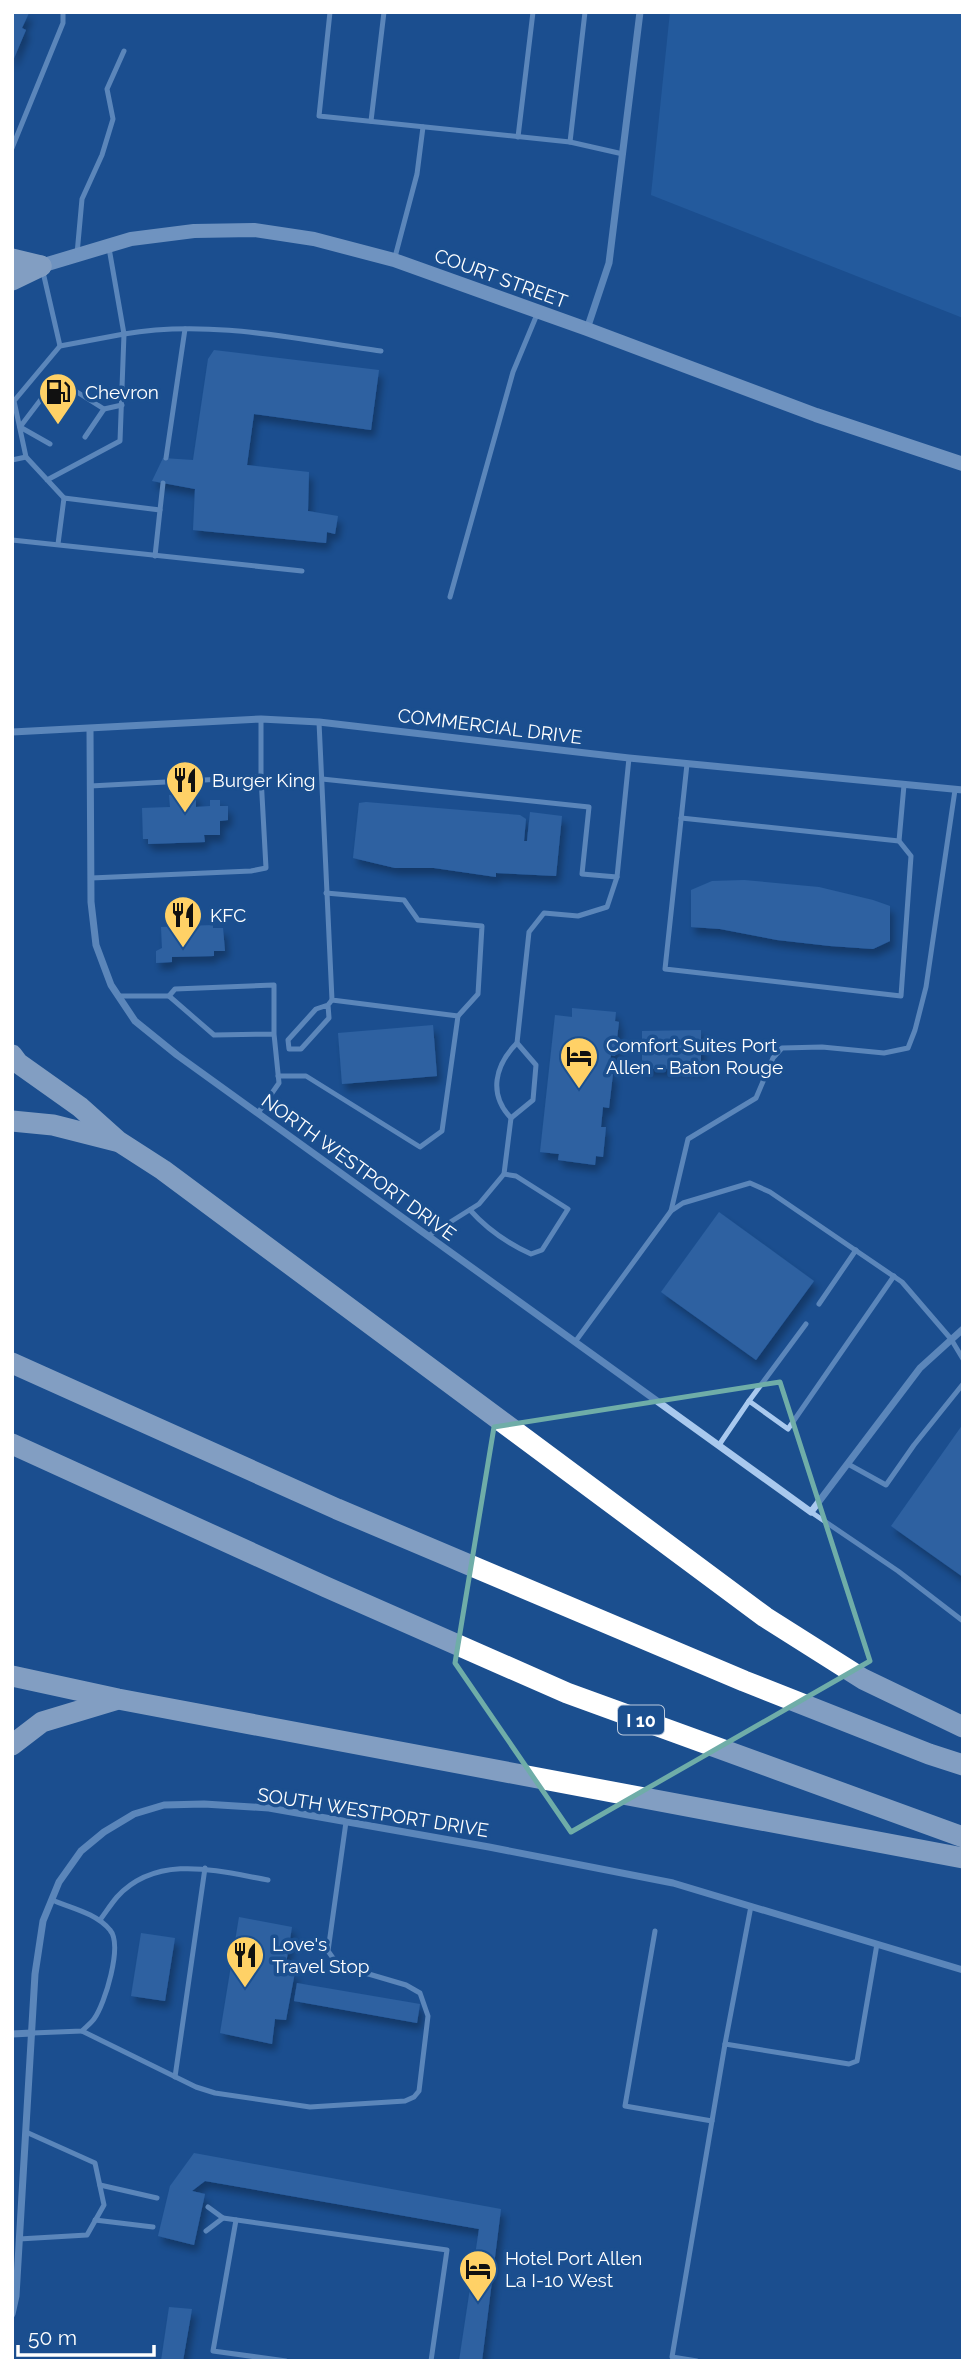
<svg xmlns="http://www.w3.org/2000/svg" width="975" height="2373" font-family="Raleway,sans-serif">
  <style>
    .green { fill: #2e69ad }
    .building { fill: #4478b7; filter: url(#shadow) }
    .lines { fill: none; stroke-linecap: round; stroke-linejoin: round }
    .lane { stroke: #a9c9ee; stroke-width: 5 }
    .street { stroke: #a9c9ee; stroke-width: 7 }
    .secondary { stroke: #d6e6fa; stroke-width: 14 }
    .highway { stroke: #fff; stroke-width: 21 }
    .marked { fill: none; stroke: #6fada8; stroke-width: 5; stroke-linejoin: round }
    .labels { text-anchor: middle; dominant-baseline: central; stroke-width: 7; stroke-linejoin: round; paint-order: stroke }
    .shield { fill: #1b4f8f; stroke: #bbcadd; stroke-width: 2 }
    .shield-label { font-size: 18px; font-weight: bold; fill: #fff }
    .street-label { font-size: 19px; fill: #fff; stroke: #1b4f8f }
    .poi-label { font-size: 19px; fill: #fff; stroke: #1b4f8f; text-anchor: start }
  </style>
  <defs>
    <filter id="shadow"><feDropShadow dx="4" dy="7" stdDeviation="3.5" flood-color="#0009"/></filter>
  </defs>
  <rect width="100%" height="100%" fill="#1b4f8f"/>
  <!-- green -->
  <path class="green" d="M670,12H963V318L651,195Z"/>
  <!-- building -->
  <g class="building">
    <path d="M12,12L29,13L22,28L26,30L12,63Z"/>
    <path d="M214,350L379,370L371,430L254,414L247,465L309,472L308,511L338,516L335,534L327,532L326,543L193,530L195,489L152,481L163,458L193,460L208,359Z"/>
    <path d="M196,794V807L210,806V800H220V806H228V820L220,821V835H204L205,842L148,844V839H143L142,808L170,807L169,795Z"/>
    <path d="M366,802L520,815L526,819L524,841H527L530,812L562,816L556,876L496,873V877L434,868H395L353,858L359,803Z"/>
    <path d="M744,880L819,887L873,900L890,906V941L873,949L830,946L777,940L720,929L691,927V890L712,881Z"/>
    <path d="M213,925V928H223L225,951H214V956L172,957V962L156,963V951L162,948L161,927Z"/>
    <path d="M572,1008L616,1012L615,1021L619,1022L615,1056L611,1055L608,1073L613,1074L609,1108L603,1107L601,1127H606L603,1157L596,1156L595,1165L558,1160L559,1154L540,1152L555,1015L572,1017Z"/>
    <path d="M433,1025L437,1076L342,1084L338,1033Z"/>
    <path d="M701,1030V1069H642V1031Z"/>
    <path d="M719,1212L814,1281L756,1360L661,1292Z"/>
    <path d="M963,1424V1577L891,1526Z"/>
    <path d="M239,1917L292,1927L285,1970L295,1972L286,2020L275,2019L272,2044L220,2033Z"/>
    <path d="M141,1933L175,1938L165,2001L131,1996Z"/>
    <path d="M297,1983L420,2004L417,2023L294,2001Z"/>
    <path d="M194,2153L501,2209L482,2361H459L479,2229L205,2181L192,2191L205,2194L194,2245L158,2236L170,2186Z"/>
    <path d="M169,2307L192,2309L183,2361H161Z"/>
  </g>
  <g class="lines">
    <!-- lane -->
    <g class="lane">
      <path d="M330,12L319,116L570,142L623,154"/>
      <path d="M371,121L384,12"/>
      <path d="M518,137L533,12"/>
      <path d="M570,142L585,12"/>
      <path d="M12,148L63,23V12"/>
      <path d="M109,248L124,334C209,319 296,339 381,351"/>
      <path d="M77,254L82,199L102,155L113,119L107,89L124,51"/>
      <path d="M395,257L417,174L423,127"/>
      <path d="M43,272L60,346"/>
      <path d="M77,392L104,409L85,437"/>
      <path d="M42,398L20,427L50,444"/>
      <path d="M104,409L122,405"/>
      <path d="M166,458L185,329"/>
      <path d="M12,460L26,457"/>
      <path d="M47,480L120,441L124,334L60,346L14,401L26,457L64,498"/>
      <path d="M160,510L163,483"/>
      <path d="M12,540L302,571"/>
      <path d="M58,544L64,498L160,510L155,556"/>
      <path d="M450,597L513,372L538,312"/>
      <path d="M687,764L665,969L901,996L911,856L899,841L904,785"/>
      <path d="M261,777V719"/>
      <path d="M322,779L589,807L582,874L617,877"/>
      <path d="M90,786L261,777L266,868L251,871L91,878"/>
      <path d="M681,818L899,841"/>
      <path d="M326,893L404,900L418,920L482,926L478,994L458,1016"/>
      <path d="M118,996H169"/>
      <path d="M328,1005L329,1018L301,1049H289L288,1040L316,1009L328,1005L332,1000"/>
      <path d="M278,1076H306L420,1147L442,1131L458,1016L332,1000L319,722"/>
      <path d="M258,1113L279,1083L274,1034V985L175,989L169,996L214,1035L274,1034"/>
      <path d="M511,1118L533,1100L536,1065L517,1043"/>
      <path d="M470,1210C486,1228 509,1244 531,1254L542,1250L568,1209L516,1176L504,1174"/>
      <path d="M671,1211L688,1139L756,1098L773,1058L782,1048L822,1047L884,1053L908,1048L915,1030L926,987L955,790"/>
      <path d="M428,1236L479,1204L504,1174L511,1118C488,1094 495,1065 517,1043L529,932L544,913L578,916L607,907L617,877L629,758"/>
      <path d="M819,1304L856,1250"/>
      <path d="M575,1342L671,1211L683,1203L750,1183L770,1192L902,1282L951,1339L963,1359"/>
      <path d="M749,1401L806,1324"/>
      <path d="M719,1445L749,1401L788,1429L894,1276"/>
      <path d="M848,1464L886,1485L914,1445L963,1384"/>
      <path d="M811,1512L898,1571L963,1621"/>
      <path d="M751,1906L725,2044L849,2064L857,2061L877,1944"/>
      <path d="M100,1920C106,1912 111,1904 117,1897C157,1853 218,1871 268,1880"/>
      <path d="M655,1931L625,2106L712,2121"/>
      <path d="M82,2031L196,2087L215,2093L310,2107L405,2101L414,2097L419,2091L428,2016L420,1993L406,1985L338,1965L328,1951L346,1822"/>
      <path d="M32,2033L82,2031C86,2027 91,2023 94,2019C105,2004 123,1945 110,1930C96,1913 71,1908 52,1900"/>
      <path d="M175,2077L205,1868"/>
      <path d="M100,2185L157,2198"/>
      <path d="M223,2218L447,2250L431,2361"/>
      <path d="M95,2220L153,2227"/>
      <path d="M236,2220L213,2351L286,2361"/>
      <path d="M206,2231L223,2218L208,2207"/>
      <path d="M19,2239L87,2235L104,2205L95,2163L26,2132"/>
      <path d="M697,2361L672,2357L725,2044"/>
    </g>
    <!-- street -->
    <g class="street">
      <path d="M587,329L609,263L640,12"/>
      <path d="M90,729L91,902L96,945L111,985L135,1021L177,1055L811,1512L920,1368L963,1329"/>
      <path d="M12,732L261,719L319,722L629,758L963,790"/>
      <path d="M12,2034L32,2033"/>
      <path d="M12,2314L16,2296L35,1974L43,1921L59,1882L81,1851L104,1832L134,1814L164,1805L204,1804L269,1808L489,1847L673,1883L963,1970"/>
    </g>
    <!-- secondary -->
    <path class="secondary" d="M34,268L131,239L194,231L254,230L314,239L394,260L587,329L816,415L963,464"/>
    <!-- highway -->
    <g class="highway">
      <path d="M12,259L41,266"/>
      <path d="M12,280L41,266"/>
      <path d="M12,1055L18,1063L80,1107L118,1141L163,1170L765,1617L863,1679L963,1727"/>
      <path d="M12,1121L53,1125L116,1141"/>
      <path d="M12,1363L337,1509L744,1681L929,1754L963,1765"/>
      <path d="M12,1444L326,1587L567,1693L963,1837"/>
      <path d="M12,1676L118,1699L963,1858"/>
      <path d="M12,1745L42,1722L115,1700"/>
    </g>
  </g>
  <!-- marked area -->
  <path d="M0 0H975V2373H0ZM780,1382L870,1661L571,1832L455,1663L494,1427Z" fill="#1b4f8f" fill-opacity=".55" fill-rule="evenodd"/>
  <path class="marked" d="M780,1382L870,1661L571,1832L455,1663L494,1427Z"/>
  <!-- icons -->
  <defs>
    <symbol id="fuel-pin" viewBox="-11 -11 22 30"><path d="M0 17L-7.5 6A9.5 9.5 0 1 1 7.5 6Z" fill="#ffd166" stroke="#1b4f8f"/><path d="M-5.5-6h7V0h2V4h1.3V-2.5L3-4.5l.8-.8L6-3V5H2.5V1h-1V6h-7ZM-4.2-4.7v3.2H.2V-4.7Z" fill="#111"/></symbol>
    <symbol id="restaurant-pin" viewBox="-11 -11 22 30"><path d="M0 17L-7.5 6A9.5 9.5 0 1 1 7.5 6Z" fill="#ffd166" stroke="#1b4f8f"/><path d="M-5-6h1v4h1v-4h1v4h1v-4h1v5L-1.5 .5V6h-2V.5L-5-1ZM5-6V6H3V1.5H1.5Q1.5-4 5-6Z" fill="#111"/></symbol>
    <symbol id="hotel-pin" viewBox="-11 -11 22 30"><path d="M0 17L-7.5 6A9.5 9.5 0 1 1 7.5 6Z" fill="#ffd166" stroke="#1b4f8f"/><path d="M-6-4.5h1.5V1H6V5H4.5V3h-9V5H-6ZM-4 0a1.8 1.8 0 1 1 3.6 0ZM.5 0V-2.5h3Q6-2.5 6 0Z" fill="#111"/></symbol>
  </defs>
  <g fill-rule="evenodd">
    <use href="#fuel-pin" x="36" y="370" width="44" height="60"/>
    <use href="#restaurant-pin" x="163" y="758" width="44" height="60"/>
    <use href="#restaurant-pin" x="161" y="893" width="44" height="60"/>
    <use href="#hotel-pin" x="557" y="1034" width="44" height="60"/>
    <use href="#restaurant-pin" x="223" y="1933" width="44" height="60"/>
    <use href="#hotel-pin" x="456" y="2247" width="44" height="60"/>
  </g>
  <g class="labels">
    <!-- shield labels -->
    <rect class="shield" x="618" y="1705.5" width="46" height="29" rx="5"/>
    <g class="shield-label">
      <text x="641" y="1720">I 10</text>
    </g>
    <!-- street labels -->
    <g class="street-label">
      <text transform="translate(501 278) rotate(20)">COURT STREET</text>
      <text transform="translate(490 726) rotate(7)">COMMERCIAL DRIVE</text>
      <text transform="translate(359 1167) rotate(36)">NORTH WESTPORT DRIVE</text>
      <text transform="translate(373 1812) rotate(9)">SOUTH WESTPORT DRIVE</text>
    </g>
    <!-- poi labels -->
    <g class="poi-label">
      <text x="85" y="392">Chevron</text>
      <text x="212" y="780">Burger King</text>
      <text x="210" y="915">KFC</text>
      <text x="606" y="1045">Comfort Suites Port<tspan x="606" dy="22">Allen - Baton Rouge</tspan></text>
      <text x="272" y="1944">Love's<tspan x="272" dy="22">Travel Stop</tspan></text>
      <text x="505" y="2258">Hotel Port Allen<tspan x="505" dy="22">La I-10 West</tspan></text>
    </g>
  </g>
  <!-- border -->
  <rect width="975" height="2373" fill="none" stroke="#ffffff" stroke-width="28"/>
  <!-- scale -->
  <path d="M18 2345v10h136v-10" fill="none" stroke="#ffffff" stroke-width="3.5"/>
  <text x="28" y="2345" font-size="21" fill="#ffffff" stroke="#1b4f8f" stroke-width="5" paint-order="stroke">50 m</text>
</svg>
